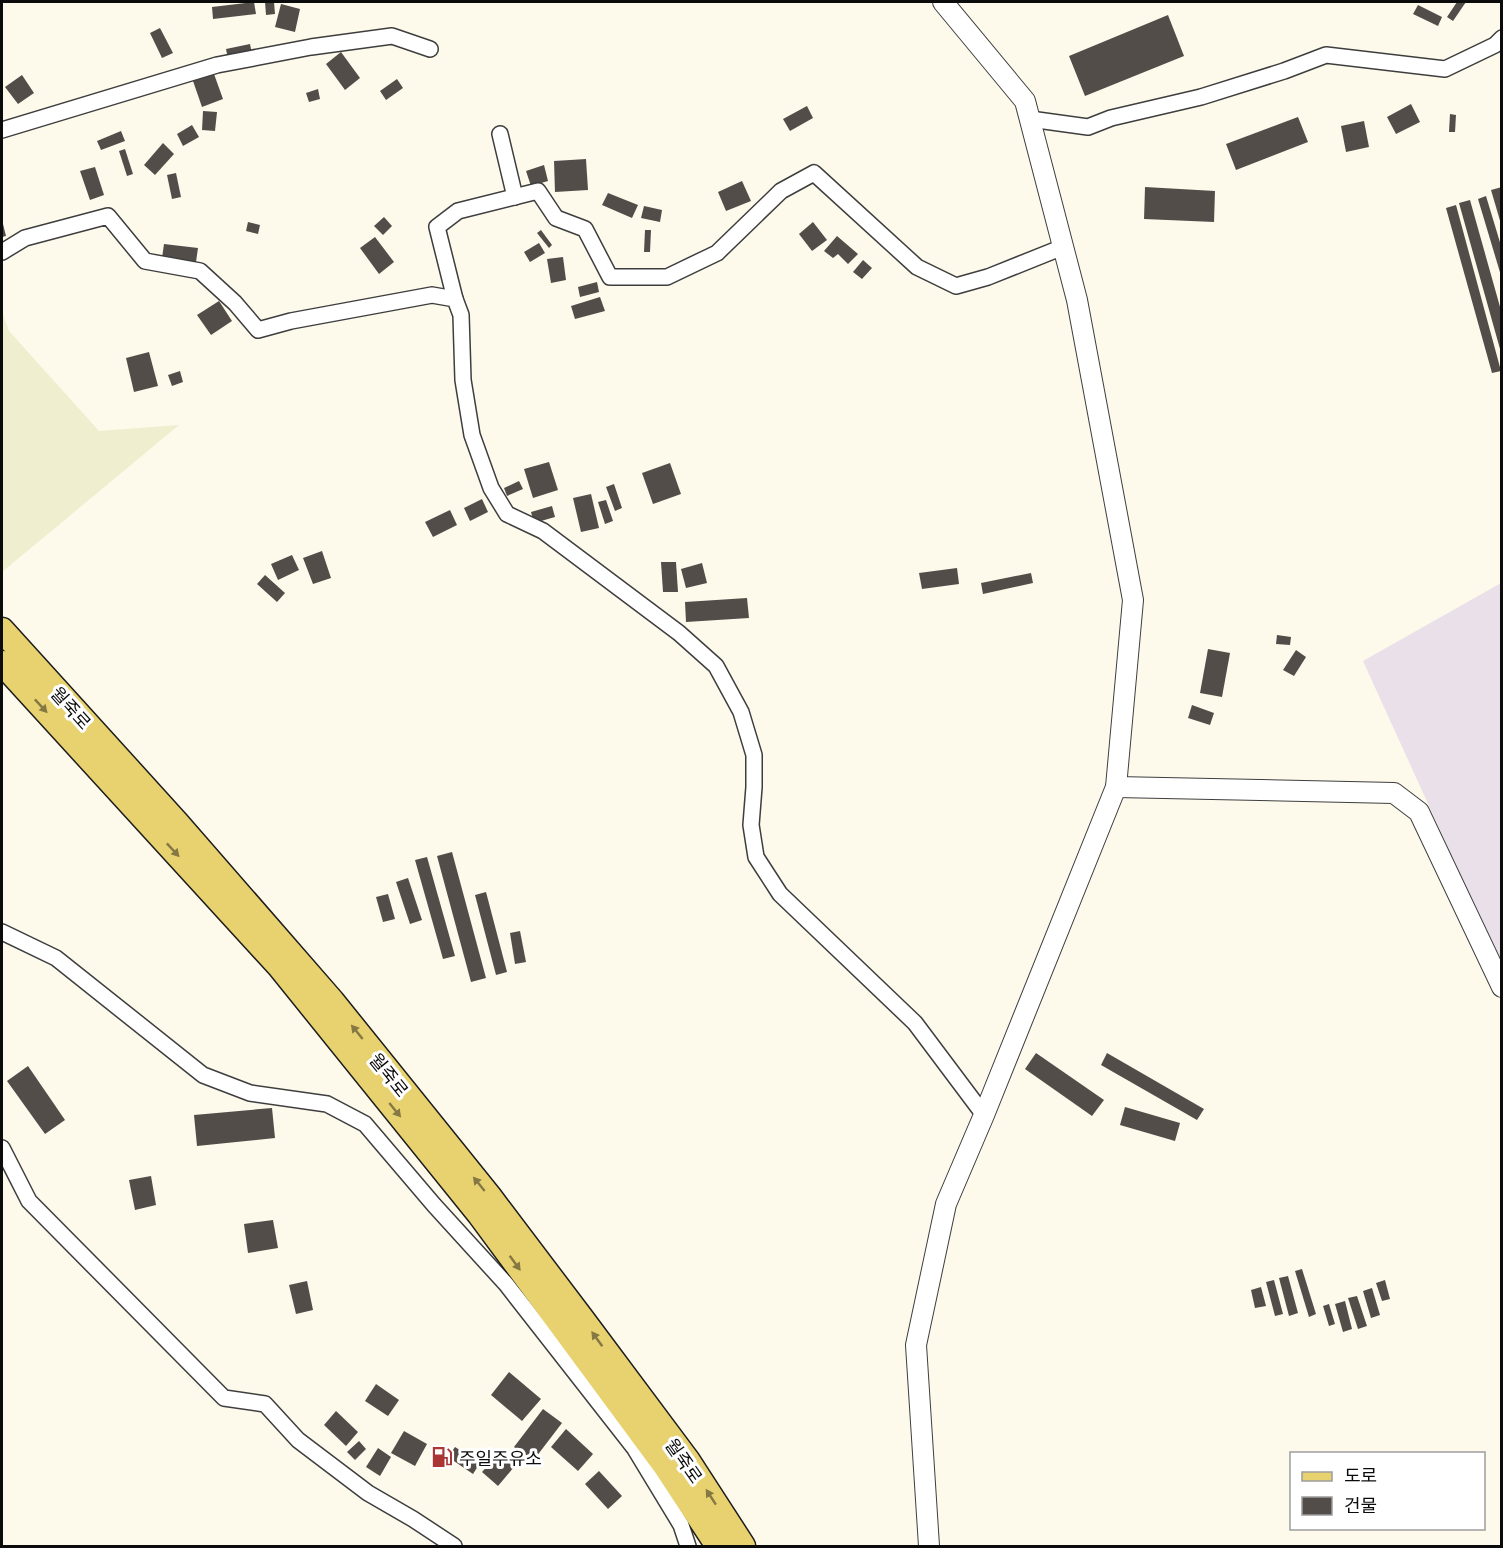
<svg xmlns="http://www.w3.org/2000/svg" width="1503" height="1548" font-family="Georgia,'Noto Sans KR',serif">
  <style>
    .industrial { fill: #e9e0e9 }
    .farmland { fill: #efefcf }
    .building { fill: #524d49 }
    .lines { fill: none; stroke-linecap: round; stroke-linejoin: round }
    .minor-casing { stroke: #3e3e3e; stroke-width: 18 }
    .tertiary-casing { stroke: #3e3e3e; stroke-width: 22 }
    .primary-casing { stroke: #1c1c1c; stroke-width: 27 }
    .minor { stroke: #fff; stroke-width: 15 }
    .tertiary { stroke: #fff; stroke-width: 20 }
    .primary { stroke: #e8d270; stroke-width: 24 }
    .oneway { fill: #857843 }
    .labels { text-anchor: middle; dominant-baseline: central; stroke-width: 6; stroke-linejoin: round; paint-order: stroke }
    .street-label { font-size: 18px; fill: #0b0b0b; stroke: #fff }
    .poi-label { font-size: 18px; fill: #0b0b0b; stroke: #fff; text-anchor: start }
  </style>
  <rect width="100%" height="100%" fill="#fdfaeb"/>
  <!-- industrial -->
  <path class="industrial" d="M1501,583V964L1363,661Z"/>
  <!-- farmland -->
  <path class="farmland" d="M2,312L9,331L99,431L179,425L2,572Z"/>
  <!-- building -->
  <g class="building">
    <path d="M254,2L256,14L213,19L212,7Z"/>
    <path d="M265,2H274L275,14L266,15Z"/>
    <path d="M1457,2H1466L1453,21L1447,17Z"/>
    <path d="M281,4L300,9L295,32L275,27Z"/>
    <path d="M1418,5L1442,17L1438,26L1413,14Z"/>
    <path d="M1168,15L1184,56L1085,96L1069,56Z"/>
    <path d="M160,28L173,53L162,58L150,33Z"/>
    <path d="M250,44L252,54L228,59L226,49Z"/>
    <path d="M341,52L360,78L345,90L326,64Z"/>
    <path d="M214,74L223,99L202,107L193,81Z"/>
    <path d="M22,75L34,93L18,104L5,87Z"/>
    <path d="M397,79L403,88L386,100L380,91Z"/>
    <path d="M318,89L320,99L309,102L306,93Z"/>
    <path d="M1411,104L1420,122L1396,134L1387,117Z"/>
    <path d="M807,106L813,118L790,131L783,119Z"/>
    <path d="M203,111L217,112L215,131L202,130Z"/>
    <path d="M1450,114L1456,115L1455,132H1449Z"/>
    <path d="M1298,117L1308,142L1236,170L1226,144Z"/>
    <path d="M1364,121L1369,147L1346,152L1341,126Z"/>
    <path d="M192,125L199,137L183,146L177,134Z"/>
    <path d="M121,131L125,141L101,150L97,141Z"/>
    <path d="M163,143L174,154L155,175L144,165Z"/>
    <path d="M125,149L133,174L127,176L119,151Z"/>
    <path d="M586,159L588,190L555,192L554,161Z"/>
    <path d="M544,165L548,181L531,186L526,171Z"/>
    <path d="M95,167L104,195L90,200L80,171Z"/>
    <path d="M176,173L181,197L172,199L167,175Z"/>
    <path d="M742,181L751,201L726,211L718,192Z"/>
    <path d="M1145,187L1215,191L1214,222L1144,219Z"/>
    <path d="M1502,187V223L1501,224L1491,190Z"/>
    <path d="M608,193L638,205L632,218L602,205Z"/>
    <path d="M1486,196L1502,249V279L1478,199Z"/>
    <path d="M1470,200L1502,314V356L1459,203Z"/>
    <path d="M1456,205L1501,371L1492,373L1446,208Z"/>
    <path d="M644,206L662,210L660,222L641,218Z"/>
    <path d="M384,217L392,226L383,235L374,226Z"/>
    <path d="M2,220L6,236L2,237Z"/>
    <path d="M248,222L260,225L258,234L246,231Z"/>
    <path d="M813,222L827,240L812,251L799,234Z"/>
    <path d="M541,230L552,245L549,248L537,233Z"/>
    <path d="M645,230H651L650,252H644Z"/>
    <path d="M837,236L858,254L848,264L838,254L833,258L824,251Z"/>
    <path d="M375,237L394,262L379,274L360,248Z"/>
    <path d="M539,243L545,253L530,262L524,252Z"/>
    <path d="M164,244L198,248L196,262L162,258Z"/>
    <path d="M563,257L566,280L551,283L547,259Z"/>
    <path d="M863,260L872,268L862,279L853,272Z"/>
    <path d="M597,282L599,292L580,297L578,287Z"/>
    <path d="M600,297L605,311L575,319L571,306Z"/>
    <path d="M219,301L232,321L211,335L197,315Z"/>
    <path d="M149,352L158,386L134,392L126,358Z"/>
    <path d="M180,371L183,382L172,386L168,375Z"/>
    <path d="M549,462L558,490L533,498L524,469Z"/>
    <path d="M670,463L681,494L653,504L642,473Z"/>
    <path d="M519,481L523,489L507,496L504,488Z"/>
    <path d="M614,484L622,508L615,511L606,487Z"/>
    <path d="M591,494L599,528L581,532L573,498Z"/>
    <path d="M482,499L488,512L470,521L464,508Z"/>
    <path d="M606,500L613,521L605,524L598,502Z"/>
    <path d="M552,506L555,517L534,523L531,512Z"/>
    <path d="M450,510L457,525L433,537L425,522Z"/>
    <path d="M322,551L331,578L313,584L303,558Z"/>
    <path d="M292,555L299,570L278,580L271,564Z"/>
    <path d="M661,562H676L678,592H663Z"/>
    <path d="M702,563L707,583L686,588L681,569Z"/>
    <path d="M957,568L959,584L922,589L919,573Z"/>
    <path d="M1031,573L1033,583L983,594L981,583Z"/>
    <path d="M265,575L285,593L277,602L257,584Z"/>
    <path d="M747,598L749,618L686,622L685,602Z"/>
    <path d="M1277,635L1291,637L1290,645L1276,644Z"/>
    <path d="M1208,649L1230,653L1222,697L1200,693Z"/>
    <path d="M1296,650L1306,657L1294,676L1283,670Z"/>
    <path d="M1192,705L1214,713L1210,725L1188,718Z"/>
    <path d="M452,852L486,978L471,982L437,856Z"/>
    <path d="M427,857L455,956L443,959L415,860Z"/>
    <path d="M408,878L422,920L410,924L396,882Z"/>
    <path d="M486,892L507,972L496,975L475,895Z"/>
    <path d="M388,894L395,919L383,922L376,897Z"/>
    <path d="M520,931L526,962L515,964L510,933Z"/>
    <path d="M1036,1053L1104,1100L1092,1116L1025,1069Z"/>
    <path d="M1107,1053L1204,1109L1197,1120L1101,1065Z"/>
    <path d="M28,1066L65,1120L45,1134L7,1081Z"/>
    <path d="M1125,1107L1180,1123L1175,1141L1120,1125Z"/>
    <path d="M272,1108L275,1138L197,1146L194,1115Z"/>
    <path d="M151,1176L156,1205L135,1210L129,1180Z"/>
    <path d="M273,1220L278,1248L248,1253L244,1224Z"/>
    <path d="M1302,1269L1316,1314L1309,1317L1295,1271Z"/>
    <path d="M1288,1276L1298,1313L1289,1316L1279,1278Z"/>
    <path d="M1274,1280L1283,1314L1275,1316L1266,1282Z"/>
    <path d="M1385,1280L1390,1299L1382,1301L1376,1283Z"/>
    <path d="M307,1281L313,1310L296,1314L289,1285Z"/>
    <path d="M1261,1287L1266,1306L1255,1308L1251,1290Z"/>
    <path d="M1372,1288L1380,1315L1371,1318L1363,1291Z"/>
    <path d="M1357,1296L1367,1326L1358,1329L1348,1298Z"/>
    <path d="M1345,1301L1352,1329L1343,1332L1335,1304Z"/>
    <path d="M1329,1304L1335,1324L1329,1326L1323,1306Z"/>
    <path d="M509,1372L541,1399L522,1421L491,1395Z"/>
    <path d="M376,1384L399,1400L388,1416L365,1401Z"/>
    <path d="M543,1409L562,1423L533,1461L514,1447Z"/>
    <path d="M336,1411L358,1432L346,1446L324,1425Z"/>
    <path d="M566,1429L593,1454L578,1471L551,1447Z"/>
    <path d="M404,1431L427,1444L415,1466L391,1453Z"/>
    <path d="M359,1441L366,1449L355,1460L347,1452Z"/>
    <path d="M455,1447L480,1463L473,1474L448,1457Z"/>
    <path d="M378,1448L391,1457L380,1476L366,1467Z"/>
    <path d="M499,1453L514,1467L498,1486L482,1472Z"/>
    <path d="M599,1471L622,1496L608,1509L585,1484Z"/>
  </g>
  <g class="lines">
    <defs>
      <g id="minor">
        <path d="M1030,119L1088,127L1111,118L1201,97L1284,71L1326,55L1445,69L1495,45L1502,38"/>
        <path d="M2,130L217,65L311,47L392,36L430,49"/>
        <path d="M500,134L515,197"/>
        <path d="M2,252L25,238L108,216L145,261L200,271L235,303L258,330L291,321L432,295L455,299L461,315L463,380L472,435L491,488L507,514L543,531L679,633L716,666L741,712L754,755V787L751,825L756,857L780,894L915,1023L984,1115"/>
        <path d="M455,299L437,227L458,211L538,191L556,218L585,229L610,277H667L717,253L781,191L814,173L917,267L956,286L988,277L1063,247"/>
        <path d="M2,932L56,958L203,1075L250,1093L327,1104L365,1124L434,1205L506,1284L635,1449L681,1525L688,1546"/>
        <path d="M2,1148L29,1201L224,1398L265,1404L298,1440L368,1493L413,1519L454,1546"/>
      </g>
      <g id="tertiary">
        <path d="M1116,787L1394,793L1419,812L1502,987"/>
        <path d="M929,1546L916,1345L946,1204L984,1115L1116,787L1133,600L1077,300L1025,101L943,2"/>
      </g>
      <g id="primary">
        <path d="M2,630L177,823L332,1001L489,1196L582,1319L688,1461L743,1546"/>
        <path d="M2,663L280,967L480,1215L664,1464L718,1546"/>
      </g>
    </defs>
    <!-- minor casing -->
    <use href="#minor" class="minor-casing"/>
    <!-- tertiary casing -->
    <use href="#tertiary" class="tertiary-casing"/>
    <!-- primary casing -->
    <use href="#primary" class="primary-casing"/>
    <!-- minor -->
    <use href="#minor" class="minor"/>
    <!-- tertiary -->
    <use href="#tertiary" class="tertiary"/>
    <!-- primary -->
    <use href="#primary" class="primary"/>
  </g>
  <!-- one-way arrows -->
  <defs><path id="oneway-solid" d="M-6-.8H1V-3.2L6.5 0L1 3.2V.8H-6Z" transform="scale(1.5)"/></defs>
  <g class="oneway">
    <use href="#oneway-solid" transform="translate(41 706) rotate(47)"/>
    <use href="#oneway-solid" transform="translate(173 850) rotate(47)"/>
    <use href="#oneway-solid" transform="translate(357 1032) rotate(-129)"/>
    <use href="#oneway-solid" transform="translate(395 1110) rotate(51)"/>
    <use href="#oneway-solid" transform="translate(479 1184) rotate(-129)"/>
    <use href="#oneway-solid" transform="translate(515 1263) rotate(54)"/>
    <use href="#oneway-solid" transform="translate(597 1339) rotate(-126)"/>
    <use href="#oneway-solid" transform="translate(711 1497) rotate(-123)"/>
  </g>
  <!-- icons -->
  <defs>
    <symbol id="fuel-bare" viewBox="-9 -9 18 18"><path d="M-5.5-6h7V0h2V4h1.3V-2.5L3-4.5l.8-.8L6-3V5H2.5V1h-1V6h-7ZM-4.2-4.7v3.2H.2V-4.7Z" fill="#aa3534" stroke="#fff" stroke-width="2.5" paint-order="stroke"/></symbol>
  </defs>
  <g fill-rule="evenodd">
    <use href="#fuel-bare" x="427" y="1442" width="30" height="30"/>
  </g>
  <g class="labels">
    <!-- street labels -->
    <g class="street-label">
      <text transform="translate(72 707) rotate(48)">월죽로</text>
      <text transform="translate(390 1074) rotate(51)">월죽로</text>
      <text transform="translate(685 1460) rotate(55)">월죽로</text>
    </g>
    <!-- poi labels -->
    <g class="poi-label">
      <text x="459" y="1457">주일주유소</text>
    </g>
  </g>
  <!-- border -->
  <rect width="1503" height="1548" fill="none" stroke="#0b0b0b" stroke-width="6"/>
  <!-- legend -->
  <rect x="1290" y="1452" width="195" height="78" fill="#ffffff" stroke="#9d9d9d" stroke-width="1.5"/>
  <rect x="1302" y="1472" width="30" height="9" fill="#e8d270" stroke="#9d9d9d" stroke-width="1.5"/>
  <text x="1344" y="1482" font-size="18" fill="#0b0b0b">도로</text>
  <rect x="1302" y="1497" width="30" height="18" fill="#524d49" stroke="#9d9d9d" stroke-width="1.5"/>
  <text x="1344" y="1512" font-size="18" fill="#0b0b0b">건물</text>
</svg>
